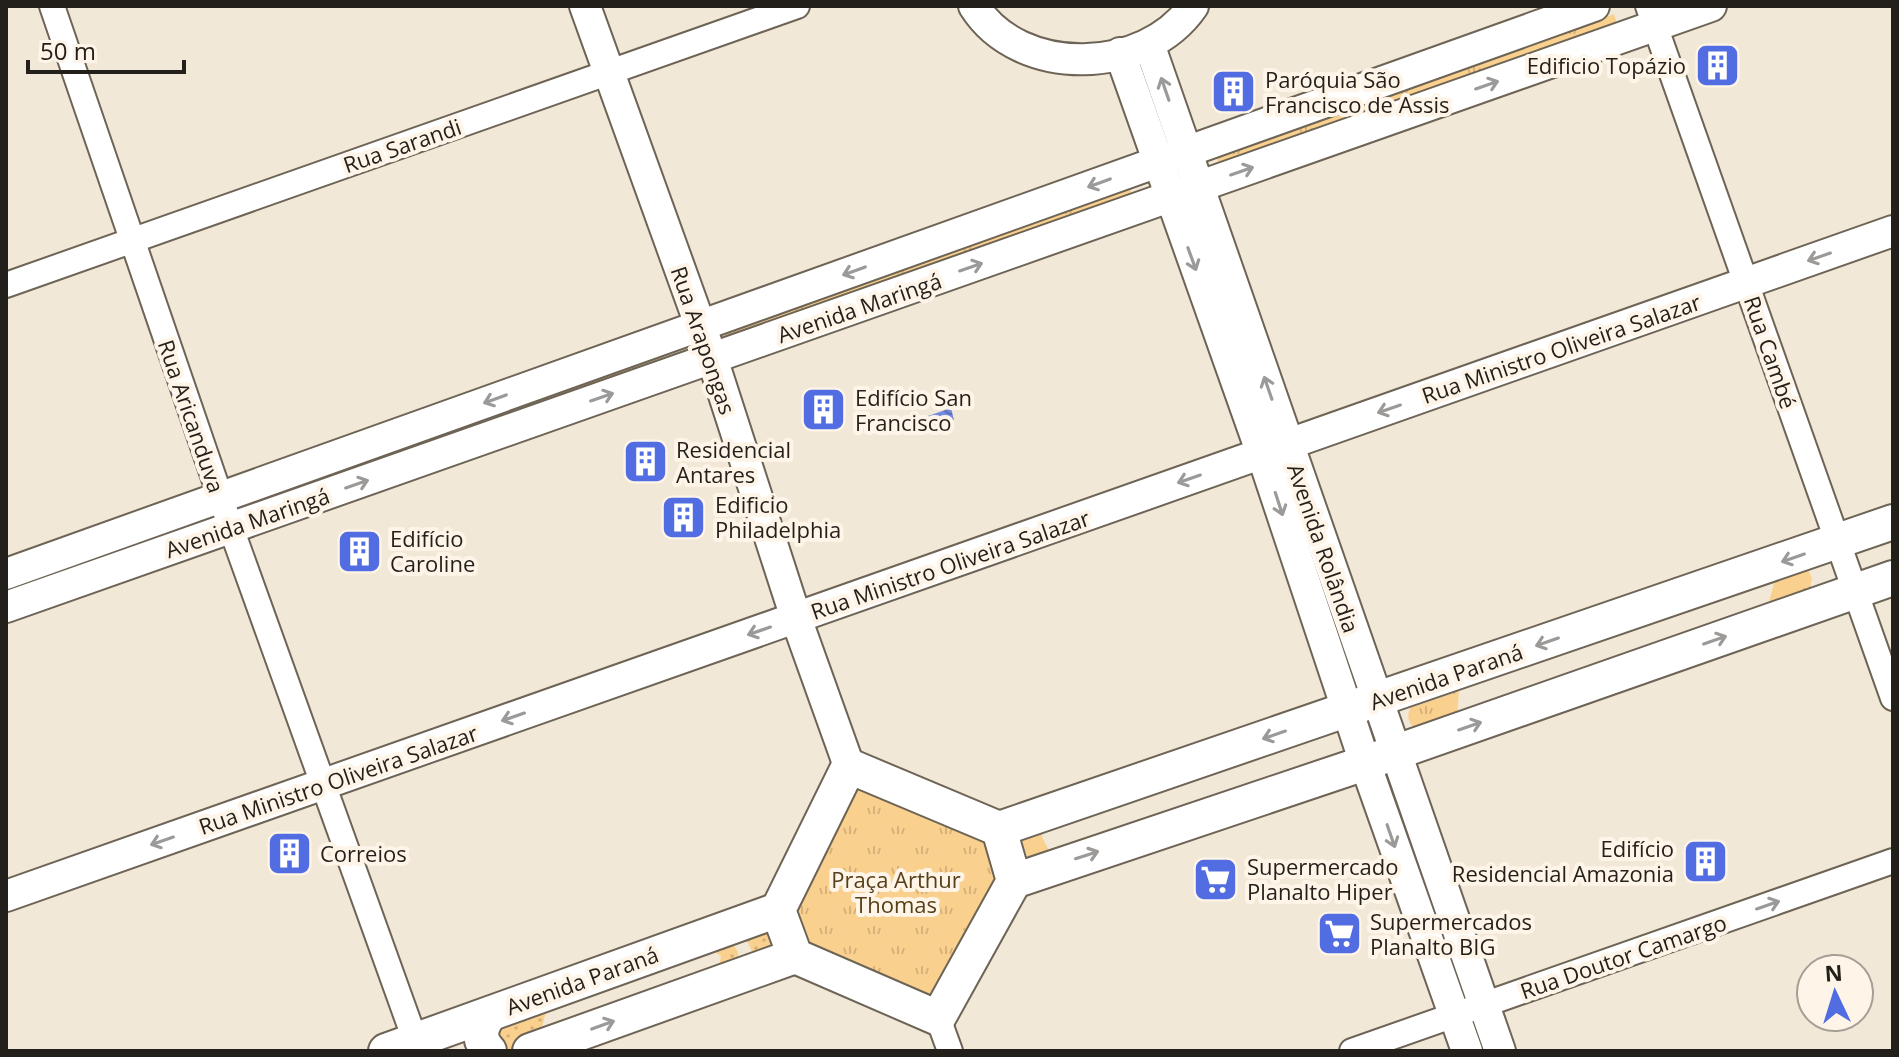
<svg xmlns="http://www.w3.org/2000/svg" width="1899" height="1057" font-family="'Open Sans',sans-serif">
  <style>
    .grass { fill: url(#grass-dots) }
    .park { fill: url(#park-tufts) }
    .water { fill: url(#water-waves) }
    .lines { fill: none; stroke-linecap: round; stroke-linejoin: round }
    .minor-casing { stroke: #6d6456; stroke-width: 28 }
    .tertiary-casing { stroke: #6d6456; stroke-width: 34 }
    .secondary-casing { stroke: #6d6456; stroke-width: 38 }
    .minor { stroke: #fff; stroke-width: 24 }
    .tertiary { stroke: #fff; stroke-width: 30 }
    .secondary { stroke: #fff; stroke-width: 34 }
    .oneway { stroke: #9c9a98 }
    .labels { text-anchor: middle; dominant-baseline: central; stroke-width: 8; stroke-linejoin: round; paint-order: stroke }
    .poi-label { font-size: 22px; fill: #231f1a; stroke: #fef5e8; text-anchor: start }
    .street-label { font-size: 22px; fill: #231f1a; stroke: #fef5e8 }
    .park-label { font-size: 22px; fill: #574019; stroke: #fef5e8 }
  </style>
  <defs>
    <pattern id="grass-dots" width="8" height="8" patternUnits="userSpaceOnUse" patternTransform="scale(2)"><rect width="8" height="8" fill="#fad08e"/><path d="M2 2h.1M6 6h.1" fill="none" stroke="#d6b27a" stroke-width="1.8" stroke-linecap="round"/></pattern>
    <pattern id="park-tufts" width="24" height="20" patternUnits="userSpaceOnUse" patternTransform="scale(2)"><rect width="24" height="20" fill="#fad08e"/><path d="M3 7l-1-3M5 7V3M7 7l1-3M15 17l-1-3M17 17v-4M19 17l1-3" fill="none" stroke="#d6b27a"/></pattern>
    <pattern id="water-waves" width="16" height="10" patternUnits="userSpaceOnUse" patternTransform="scale(2)"><rect width="16" height="10" fill="#728be0"/><path d="M0 5q4-4 8 0t8 0" fill="none" stroke="#5d71b5"/></pattern>
  </defs>
  <rect width="100%" height="100%" fill="#f2e8d7"/>
  <!-- grass -->
  <g class="grass">
    <path d="M765,929L782,943L753,954L746,938Z"/>
    <path d="M731,941L738,952V961L718,973L721,956L708,947Z"/>
    <path d="M547,1008L539,1039L506,1051L497,1048L491,1030Z"/>
  </g>
  <!-- park -->
  <g class="park">
    <path d="M1614,14L1619,31L1222,172L1216,156Z"/>
    <path d="M1127,180L1133,196L726,339L720,323Z"/>
    <path d="M660,346L665,361L256,505L251,491Z"/>
    <path d="M1807,568L1812,578L1809,592L1768,606L1775,579Z"/>
    <path d="M1459,691L1457,716L1419,730C1409,726 1406,718 1410,708Z"/>
    <path d="M849,766L999,829L1014,881L938,1018L795,956L778,910Z"/>
    <path d="M1044,826L1042,837L1052,856L1030,864L1020,835Z"/>
  </g>
  <!-- water -->
  <path class="water" d="M951,408L954,420L929,429L925,417Z"/>
  <g class="lines">
    <defs>
      <g id="minor">
        <path d="M52,6L231,528L419,1051"/>
        <path d="M1648,6L1893,698"/>
        <path d="M6,285L797,6"/>
        <path d="M938,1018L950,1051"/>
        <path d="M1352,1051L1893,861"/>
      </g>
      <g id="tertiary">
        <path d="M585,6L712,358L796,618L849,766"/>
        <path d="M974,6C1020,79 1146,75 1193,6"/>
        <path d="M1149,44L1500,1051"/>
        <path d="M1120,53L1262,454L1365,763L1467,1051"/>
        <path d="M6,574L1594,6"/>
        <path d="M6,607L1711,6"/>
        <path d="M6,896L1893,231"/>
      </g>
      <g id="secondary">
        <path d="M849,766L999,829L1014,881L938,1018L795,956L778,910Z"/>
        <path d="M999,829L1893,522"/>
        <path d="M1014,881L1365,763L1893,578"/>
        <path d="M386,1051L778,910"/>
        <path d="M489,1051C477,1039 480,1026 490,1014"/>
        <path d="M530,1051L795,956"/>
      </g>
    </defs>
    <!-- minor casing -->
    <use href="#minor" class="minor-casing"/>
    <!-- tertiary casing -->
    <use href="#tertiary" class="tertiary-casing"/>
    <!-- secondary casing -->
    <use href="#secondary" class="secondary-casing"/>
    <!-- minor -->
    <use href="#minor" class="minor"/>
    <!-- tertiary -->
    <use href="#tertiary" class="tertiary"/>
    <!-- secondary -->
    <use href="#secondary" class="secondary"/>
  </g>
  <!-- one-way arrows -->
  <defs><path id="oneway-shaft" d="M-6 0H5M1.5-3L5.5 0L1.5 3" fill="none" stroke-width="1.6" stroke-linecap="round" stroke-linejoin="round" transform="scale(2)"/></defs>
  <g class="oneway">
    <use href="#oneway-shaft" transform="translate(1487 85) rotate(-19)"/>
    <use href="#oneway-shaft" transform="translate(1165 89) rotate(-109)"/>
    <use href="#oneway-shaft" transform="translate(1242 171) rotate(-19)"/>
    <use href="#oneway-shaft" transform="translate(1099 183) rotate(160)"/>
    <use href="#oneway-shaft" transform="translate(1819 257) rotate(161)"/>
    <use href="#oneway-shaft" transform="translate(1192 259) rotate(70)"/>
    <use href="#oneway-shaft" transform="translate(971 267) rotate(-19)"/>
    <use href="#oneway-shaft" transform="translate(854 271) rotate(160)"/>
    <use href="#oneway-shaft" transform="translate(1268 388) rotate(-109)"/>
    <use href="#oneway-shaft" transform="translate(602 397) rotate(-19)"/>
    <use href="#oneway-shaft" transform="translate(495 399) rotate(160)"/>
    <use href="#oneway-shaft" transform="translate(1389 409) rotate(161)"/>
    <use href="#oneway-shaft" transform="translate(1189 479) rotate(161)"/>
    <use href="#oneway-shaft" transform="translate(357 484) rotate(-19)"/>
    <use href="#oneway-shaft" transform="translate(1279 504) rotate(72)"/>
    <use href="#oneway-shaft" transform="translate(1793 558) rotate(161)"/>
    <use href="#oneway-shaft" transform="translate(759 631) rotate(161)"/>
    <use href="#oneway-shaft" transform="translate(1715 640) rotate(-19)"/>
    <use href="#oneway-shaft" transform="translate(1547 642) rotate(161)"/>
    <use href="#oneway-shaft" transform="translate(513 717) rotate(161)"/>
    <use href="#oneway-shaft" transform="translate(1470 726) rotate(-19)"/>
    <use href="#oneway-shaft" transform="translate(1274 735) rotate(161)"/>
    <use href="#oneway-shaft" transform="translate(1391 836) rotate(71)"/>
    <use href="#oneway-shaft" transform="translate(162 841) rotate(161)"/>
    <use href="#oneway-shaft" transform="translate(1087 855) rotate(-18)"/>
    <use href="#oneway-shaft" transform="translate(1768 905) rotate(-19)"/>
    <use href="#oneway-shaft" transform="translate(603 1025) rotate(-20)"/>
  </g>
  <!-- icons -->
  <defs>
    <symbol id="building-square" viewBox="-11 -11 22 22"><rect x="-9" y="-9" width="18" height="18" rx="4" fill="#526de2" stroke="#fef5e8"/><path d="M-4-6H4V6H1V3H-1V6H-4ZM-2.5-4.3h1.7v1.8h-1.7ZM.8-4.3h1.7v1.8H.8ZM-2.5-1h1.7V.8h-1.7ZM.8-1h1.7V.8H.8Z" fill="#fff"/></symbol>
    <symbol id="supermarket-square" viewBox="-11 -11 22 22"><rect x="-9" y="-9" width="18" height="18" rx="4" fill="#526de2" stroke="#fef5e8"/><path d="M-6-5.5h2.5l.6 2H6L4.5 2H-2.5L-4.4-4H-6ZM-1.5 3.2a1.3 1.3 0 1 0 .1 0ZM3 3.2a1.3 1.3 0 1 0 .1 0Z" fill="#fff"/></symbol>
  </defs>
  <g fill-rule="evenodd">
    <use href="#building-square" x="1692" y="40" width="51" height="51"/>
    <use href="#building-square" x="1208" y="66" width="51" height="51"/>
    <use href="#building-square" x="798" y="384" width="51" height="51"/>
    <use href="#building-square" x="620" y="436" width="51" height="51"/>
    <use href="#building-square" x="658" y="492" width="51" height="51"/>
    <use href="#building-square" x="334" y="526" width="51" height="51"/>
    <use href="#building-square" x="264" y="828" width="51" height="51"/>
    <use href="#building-square" x="1680" y="836" width="51" height="51"/>
    <use href="#supermarket-square" x="1190" y="854" width="51" height="51"/>
    <use href="#supermarket-square" x="1314" y="908" width="51" height="51"/>
  </g>
  <g class="labels">
    <!-- poi labels -->
    <g class="poi-label">
      <text x="1686" y="65" text-anchor="end">Edificio Topázio</text>
      <text x="1265" y="79">Paróquia São<tspan x="1265" dy="25">Francisco de Assis</tspan></text>
      <text x="855" y="397">Edifício San<tspan x="855" dy="25">Francisco</tspan></text>
      <text x="676" y="449">Residencial<tspan x="676" dy="25">Antares</tspan></text>
      <text x="715" y="504">Edificio<tspan x="715" dy="25">Philadelphia</tspan></text>
      <text x="390" y="538">Edifício<tspan x="390" dy="25">Caroline</tspan></text>
      <text x="1674" y="848" text-anchor="end">Edifício<tspan x="1674" dy="25">Residencial Amazonia</tspan></text>
      <text x="320" y="853">Correios</text>
      <text x="1247" y="866">Supermercado<tspan x="1247" dy="25">Planalto Hiper</tspan></text>
      <text x="1370" y="921">Supermercados<tspan x="1370" dy="25">Planalto BIG</tspan></text>
    </g>
    <!-- street labels -->
    <g class="street-label">
      <text transform="translate(402 145) rotate(-19)">Rua Sarandi</text>
      <text transform="translate(859 307) rotate(-19)">Avenida Maringá</text>
      <text transform="translate(704 340) rotate(71)">Rua Arapongas</text>
      <text transform="translate(1561 348) rotate(-19)">Rua Ministro Oliveira Salazar</text>
      <text transform="translate(1771 352) rotate(71)">Rua Cambé</text>
      <text transform="translate(192 416) rotate(71)">Rua Aricanduva</text>
      <text transform="translate(247 522) rotate(-19)">Avenida Maringá</text>
      <text transform="translate(1324 548) rotate(71)">Avenida Rolândia</text>
      <text transform="translate(950 564) rotate(-19)">Rua Ministro Oliveira Salazar</text>
      <text transform="translate(1446 676) rotate(-19)">Avenida Paraná</text>
      <text transform="translate(338 779) rotate(-19)">Rua Ministro Oliveira Salazar</text>
      <text transform="translate(1623 956) rotate(-19)">Rua Doutor Camargo</text>
      <text transform="translate(582 980) rotate(-20)">Avenida Paraná</text>
    </g>
    <!-- park labels -->
    <g class="park-label">
      <text x="896" y="879">Praça Arthur<tspan x="896" dy="25">Thomas</tspan></text>
    </g>
  </g>
  <!-- border -->
  <rect width="1899" height="1057" fill="none" stroke="#231f1a" stroke-width="16"/>
  <!-- north arrow -->
  <g transform="translate(1835 993) rotate(356)"><circle r="38" fill="#fef5e8" stroke="#a69f96" stroke-width="2"/>
  <path d="M0-6L14 30L0 20L-14 30Z" fill="#526de2"/>
  <text y="-12" font-size="22" font-weight="bold" text-anchor="middle" fill="#231f1a">N</text>
  </g>
  <!-- scale -->
  <path d="M28 60v12h156v-12" fill="none" stroke="#231f1a" stroke-width="4"/>
  <text x="40" y="60" font-size="24" fill="#231f1a" stroke="#fef5e8" stroke-width="6" paint-order="stroke">50 m</text>
</svg>
